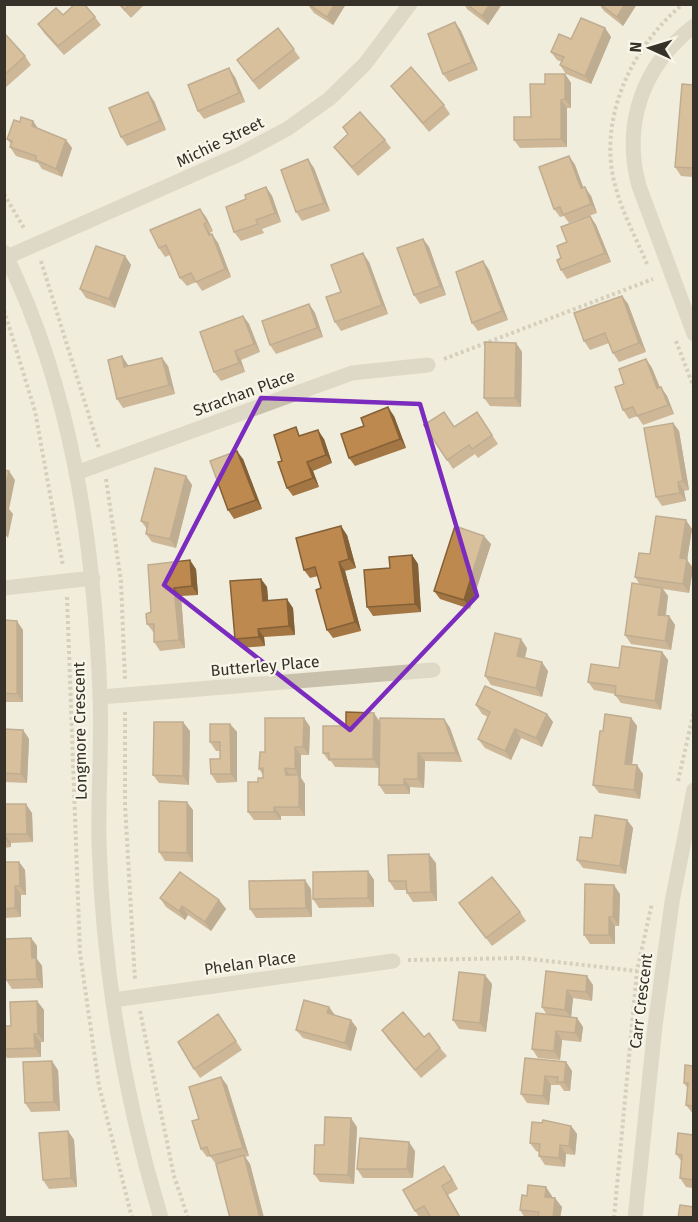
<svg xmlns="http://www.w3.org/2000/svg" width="698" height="1222" font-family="'Fira Sans',sans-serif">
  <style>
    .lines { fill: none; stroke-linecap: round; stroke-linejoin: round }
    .path { stroke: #b3ab94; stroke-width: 4; stroke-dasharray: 3 3; stroke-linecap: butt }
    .street { stroke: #c8c0aa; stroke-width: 15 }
    .wall { fill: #a37644 }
    .shaded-wall { fill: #846037 }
    .building { fill: #bd894f; stroke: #846037; stroke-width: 1.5 }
    .marked { fill: none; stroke: #7b2cbf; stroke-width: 4.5; stroke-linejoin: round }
    .labels { text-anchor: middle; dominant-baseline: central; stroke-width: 4.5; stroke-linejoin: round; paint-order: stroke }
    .street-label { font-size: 16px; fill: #363129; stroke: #f8f6e9 }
  </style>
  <rect width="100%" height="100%" fill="#f0eddd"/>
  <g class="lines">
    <!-- path -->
    <g class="path">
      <path d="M4,194L25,230"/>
      <path d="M41,261L99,448"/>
      <path d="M647,264C637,240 624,216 617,192C595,123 630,48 683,4"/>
      <path d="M4,310L35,411L63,566"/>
      <path d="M676,341L694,388"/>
      <path d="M444,359L653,279"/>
      <path d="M106,479L121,581L125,680"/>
      <path d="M67,597L80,953L99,1086L132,1218"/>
      <path d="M125,712V805L135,980"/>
      <path d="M678,781L694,711"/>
      <path d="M408,960L521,958L637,971"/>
      <path d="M140,1011L174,1176L188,1218"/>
      <path d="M614,1218L637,971L652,903"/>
    </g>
    <!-- street -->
    <g class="street">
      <path d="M694,26C643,65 622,124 639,186L694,334"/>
      <path d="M4,252C72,388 94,544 100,694C102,744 98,793 99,843C103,969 124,1096 161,1218"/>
      <path d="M7,257L240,154L287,129L329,99L365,64L410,4"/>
      <path d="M76,473L352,373L428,365"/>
      <path d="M4,588L93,578"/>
      <path d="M100,697L433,670"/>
      <path d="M113,1000L393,961"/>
      <path d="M635,1218L655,1026L672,902L694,790"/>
    </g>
  </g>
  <!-- wall -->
  <g class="wall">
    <path d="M118,4H145L131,18Z"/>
    <path d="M346,4L333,25L314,13L308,5Z"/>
    <path d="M464,4H502L488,25L467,9Z"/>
    <path d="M599,4H637L623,26L604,11Z"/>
    <path d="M63,15L95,17L101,25L64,55L44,33L38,24Z"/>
    <path d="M455,22L461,31L478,70L449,82L443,74Z"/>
    <path d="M278,28L300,58L259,90L237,60Z"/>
    <path d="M605,28L611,37L591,84L566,74L560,65L562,62L557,60L551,52L571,39Z"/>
    <path d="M4,36L25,56L31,65L4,89Z"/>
    <path d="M565,74L571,83V108H567V147L520,148L514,140L531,117L545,84Z"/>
    <path d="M235,77L245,102L204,119L198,111Z"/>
    <path d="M693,85V177L681,176L675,167Z"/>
    <path d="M391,86L444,105L450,114L429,132L397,94Z"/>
    <path d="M154,101L166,130L127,146L121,137Z"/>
    <path d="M33,121L38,129L66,140L72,148L62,177L42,169L38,163L16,156L10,147L11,144L7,139L20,122Z"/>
    <path d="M343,127L385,140L391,148L358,176L340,155L334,147L348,135Z"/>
    <path d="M569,156L575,165L583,188L591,196L597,213L569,223L564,216L560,217L554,209Z"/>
    <path d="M314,168L330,211L302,221L296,212Z"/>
    <path d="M266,187L272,196L281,222L262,229L264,233L241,241L234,232L246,199Z"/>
    <path d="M590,216L596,225L611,262L567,279L561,270V258L567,242Z"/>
    <path d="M206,217L213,231L210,233L218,243L231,277L202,291L196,282L187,286L180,278L170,255L165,257L159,248Z"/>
    <path d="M423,239L429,247L446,295L420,304L414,295Z"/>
    <path d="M125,256L131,265L115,308L86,298L80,289Z"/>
    <path d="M483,261L489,270L508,320L478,331L472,323Z"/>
    <path d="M369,262L388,314L341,331L335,322L341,292Z"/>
    <path d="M622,296L628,304L646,352L619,362L613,353L609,343L590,350L584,341Z"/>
    <path d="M309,304L315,313L323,337L276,354L270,345Z"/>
    <path d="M243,316L249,324L260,352L241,360L245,372L221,381L214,372Z"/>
    <path d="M516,343L522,352L521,407L490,406L484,398Z"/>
    <path d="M122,356L128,366H168L175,394L123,408L117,399Z"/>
    <path d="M646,359L652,368L660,387L667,396L674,414L643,425L637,416L629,419L623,410L624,384Z"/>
    <path d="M477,412L498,444L478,458L475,454L453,469L424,425L454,427Z"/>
    <path d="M394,416L406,448L355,466L349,458L364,426Z"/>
    <path d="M673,423L679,431L689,490L684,491L686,501L662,506L656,497Z"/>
    <path d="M302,435L324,439L332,463L313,471L319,487L293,496L287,488L282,461Z"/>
    <path d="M243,459L262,509L234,519L228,510Z"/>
    <path d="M186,476L192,485L176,548L152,542L146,534L147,529L141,521Z"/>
    <path d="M692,529L687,560L693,568L689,593L663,589L668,596L666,616H669L675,625L671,650L631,644L625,635L640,585L635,577L650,554Z"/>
    <path d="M347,535L356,568L345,571L361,631L333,638L327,630L321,588L318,576L310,578L304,570Z"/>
    <path d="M491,544L470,609L440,599L434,591Z"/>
    <path d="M412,555L418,564L421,612L373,616L367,607L390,568Z"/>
    <path d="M148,565L196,569L198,595L181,596L185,648L160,651L154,642V633L147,624L151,612Z"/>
    <path d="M261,579L267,587L268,600L293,608L295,635L264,637L265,646L241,648L235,639Z"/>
    <path d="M4,620L23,630V702H4Z"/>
    <path d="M527,648L525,658L548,671L542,697L491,685L485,676Z"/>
    <path d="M662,652L668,660L661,710L621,703L615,695V694L594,690L588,682L619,668Z"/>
    <path d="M476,705L547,714L553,722L542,747L521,738L511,760L485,748L478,739L488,717L482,714Z"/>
    <path d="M304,718L310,727L309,755H301V778L305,784V816H281V820H254L248,812L258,782L263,778V775L259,769L265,752Z"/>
    <path d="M631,718L637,726L632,765L643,774L640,799L599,793L593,785L603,731Z"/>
    <path d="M444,719L450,728L462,762L425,761L424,788L410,787V794H385L379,785V768L335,767L331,761H329L323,753L346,726L380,722Z"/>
    <path d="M230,724L237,732V782L217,783L211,774L220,759V751H216L210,742Z"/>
    <path d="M4,729L23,730L29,739L27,783L4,782Z"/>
    <path d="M190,731L189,785L159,783L153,775Z"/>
    <path d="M4,804L32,813L33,842L11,843V847L4,848Z"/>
    <path d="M193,810V862L165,861L159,852Z"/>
    <path d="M627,820L633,828L626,874L583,868L577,860L592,838Z"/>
    <path d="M4,862H19L25,870L26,895H21V917L4,918Z"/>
    <path d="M436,863L437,901L413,902L407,893L406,890H395L389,881Z"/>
    <path d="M368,871L374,880V907L319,908L313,899Z"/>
    <path d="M311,889L312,917L256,918L250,909Z"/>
    <path d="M620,894L619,926H615V944H590L584,935Z"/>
    <path d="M160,898L219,900L226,909L211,931L188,915L185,920L166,907Z"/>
    <path d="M459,903L520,912L526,921L492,946Z"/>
    <path d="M31,938L37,946V959L42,966L43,988L12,989L6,980Z"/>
    <path d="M546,971L593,985L592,1001L573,998L571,1017L577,1018L583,1027L581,1042L562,1040L560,1060L538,1058L532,1049L547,1015L542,1007Z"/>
    <path d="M492,984L486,1032L459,1029L453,1020Z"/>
    <path d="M37,1001L44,1010V1042H41V1057L7,1058L4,1053V1026H11Z"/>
    <path d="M329,1007L335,1015L357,1028L351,1051L303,1038L296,1030Z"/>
    <path d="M218,1014L242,1050L200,1078L194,1069Z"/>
    <path d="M382,1030L424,1037L440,1048L447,1056L421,1078L388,1039Z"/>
    <path d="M525,1058L566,1062L572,1071L570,1091H564L560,1085H551L549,1105L527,1103L521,1094Z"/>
    <path d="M693,1066V1114L686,1105L688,1089L684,1083Z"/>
    <path d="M58,1070L60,1111L31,1112L25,1103Z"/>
    <path d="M227,1085L249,1156L245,1157L250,1164L264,1218H230L216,1164L210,1156L207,1157L201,1149L199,1119Z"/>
    <path d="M571,1126L577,1134L575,1155L566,1154L565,1167L545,1165L539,1156V1152L536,1151L530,1143Z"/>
    <path d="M357,1127L354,1184L320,1182L314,1174Z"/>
    <path d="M68,1131L74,1140L77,1187L49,1189L43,1180Z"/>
    <path d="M693,1135V1188L686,1187L680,1178L682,1162L676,1154Z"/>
    <path d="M415,1151L413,1178H363L357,1169Z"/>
    <path d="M450,1174L458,1189L448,1195L461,1218H431L430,1215L426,1218H420L415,1211Z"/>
    <path d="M527,1196H552V1198L562,1207L560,1218H525L520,1210Z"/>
  </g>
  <!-- shaded-wall -->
  <g class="shaded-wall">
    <path d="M335,4H346L333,25L327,17Z"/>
    <path d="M490,4H502L488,25L482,16Z"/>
    <path d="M625,4H637L623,26L617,17Z"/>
    <path d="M455,22L461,31L478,70L472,62Z"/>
    <path d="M605,28L611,37L591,84L585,76Z"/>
    <path d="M229,68L235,77L245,102L239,93Z"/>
    <path d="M565,74L571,83V108L565,99Z"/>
    <path d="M148,92L154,101L166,130L160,121Z"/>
    <path d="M561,100L567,108V147L561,139Z"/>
    <path d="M33,121L39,130L32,126Z"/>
    <path d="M66,140L72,148L62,177L56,169Z"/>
    <path d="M569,156L575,165L587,197L581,188Z"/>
    <path d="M308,159L314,168L330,211L324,203Z"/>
    <path d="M266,187L272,196L281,222L275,213Z"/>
    <path d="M585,187L591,196L597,213L591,204Z"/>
    <path d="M200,209L206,217L213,231L207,222Z"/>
    <path d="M590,216L596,225L611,262L605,253Z"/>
    <path d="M204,224L214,241L212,234L218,243L231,277L225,269Z"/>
    <path d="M423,239L429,247L446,295L440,286Z"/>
    <path d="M363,253L369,262L388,314L382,305Z"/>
    <path d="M125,256L131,265L115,308L109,299Z"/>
    <path d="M483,261L489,270L508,320L502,311Z"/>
    <path d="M622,296L628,304L646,352L639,343Z"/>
    <path d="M309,304L315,313L323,337L317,328Z"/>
    <path d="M243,316L249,324L260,352L254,344Z"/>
    <path d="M516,343L522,352L521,407L515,398Z"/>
    <path d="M235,351L241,360L245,372L239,363Z"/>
    <path d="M122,356L128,365L130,376L124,367Z"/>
    <path d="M162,358L168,366L175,394L169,385Z"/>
    <path d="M646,359L652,368L663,397L657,388Z"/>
    <path d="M661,387L667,396L674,414L668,405Z"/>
    <path d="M388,407L394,416L406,448L400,439Z"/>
    <path d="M673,423L679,431L689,490L683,481Z"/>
    <path d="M318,430L324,439L332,463L326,455Z"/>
    <path d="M237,451L243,459L262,509L256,500Z"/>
    <path d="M307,462L313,471L319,487L313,478Z"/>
    <path d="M9,471L15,480L9,509L13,514L8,538L4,533V493Z"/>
    <path d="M186,476L192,485L176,548L170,539Z"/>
    <path d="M678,482L684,491L686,501L680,493Z"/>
    <path d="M686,520L692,529L687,560L693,568L689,593L683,584L680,558Z"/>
    <path d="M341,526L347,535L356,568L349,559Z"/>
    <path d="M484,536L491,544L470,609L464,600Z"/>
    <path d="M412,555L418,564L421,612L415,604Z"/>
    <path d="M190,560L196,569L198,595L192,586Z"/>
    <path d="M339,562L345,571L361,631L355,622Z"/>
    <path d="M261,579L267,587L269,610L263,601Z"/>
    <path d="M174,588L181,596L185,648L179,640Z"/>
    <path d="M662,588L668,596L664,623L658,615Z"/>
    <path d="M287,599L293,608L295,635L289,626Z"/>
    <path d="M669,616L675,625L671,650L665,641Z"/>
    <path d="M17,621L23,630V702L17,694Z"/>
    <path d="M258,629L264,637L265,646L259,637Z"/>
    <path d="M521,639L527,648L523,665L517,656Z"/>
    <path d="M662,652L668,660L661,710L655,701Z"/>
    <path d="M542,662L548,671L542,697L536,688Z"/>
    <path d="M374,713L380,722L379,768L373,759Z"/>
    <path d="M547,714L553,722L542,747L536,738Z"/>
    <path d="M304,718L310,727L309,755L303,747Z"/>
    <path d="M631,718L637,726L631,772L625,764Z"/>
    <path d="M444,719L450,728L462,762L456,753Z"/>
    <path d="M183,722L190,731L189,785L183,776Z"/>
    <path d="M230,724L237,732V782L231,774Z"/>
    <path d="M515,729L521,738L511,760L505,751Z"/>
    <path d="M23,730L29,739L27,783L21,774Z"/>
    <path d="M295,747L301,755V778L305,784V816L299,807V776L295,769Z"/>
    <path d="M418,753L425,761L424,788L418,779Z"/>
    <path d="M637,765L643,774L640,799L634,790Z"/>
    <path d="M285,768L291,777L286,775Z"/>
    <path d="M404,779L410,787V794L404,785Z"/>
    <path d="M187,802L193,810V862L187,853Z"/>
    <path d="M26,804L32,813L33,842L27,834Z"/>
    <path d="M274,807L281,816V820L274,812Z"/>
    <path d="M627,820L633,828L626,874L620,866Z"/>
    <path d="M5,834L11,843V847L5,839Z"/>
    <path d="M429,854L436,863L437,901L431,892Z"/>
    <path d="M19,862L25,870L26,895L20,886Z"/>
    <path d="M368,871L374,880V907L368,898Z"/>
    <path d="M305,880L311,889L312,917L306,908Z"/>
    <path d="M614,885L620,894L619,926L613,917Z"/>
    <path d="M15,886L21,895V917L15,908Z"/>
    <path d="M219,900L226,909L211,931L205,922Z"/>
    <path d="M182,906L188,915L185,920L179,911Z"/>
    <path d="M609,917L615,926V944L609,935Z"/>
    <path d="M31,938L37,946V959L42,966L43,988L37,979L32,958Z"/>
    <path d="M485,975L492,984L486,1032L480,1023Z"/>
    <path d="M587,976L593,985L592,1001L586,992Z"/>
    <path d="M567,990L573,998L571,1018L565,1010Z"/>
    <path d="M37,1001L44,1010V1042L38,1034Z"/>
    <path d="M329,1007L335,1016L327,1013Z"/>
    <path d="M577,1018L583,1027L581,1042L575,1033Z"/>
    <path d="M351,1020L357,1028L351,1051L345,1043Z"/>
    <path d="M556,1031L562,1040L560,1060L554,1051Z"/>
    <path d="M34,1034L41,1042V1057L35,1048Z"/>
    <path d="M52,1061L58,1070L60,1111L54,1102Z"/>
    <path d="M566,1062L572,1071L570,1091L564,1082Z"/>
    <path d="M545,1076L551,1085L549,1105L543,1096Z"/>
    <path d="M221,1077L227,1085L249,1156L243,1148Z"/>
    <path d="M351,1118L357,1127L354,1184L348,1175Z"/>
    <path d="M571,1126L577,1134L575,1155L569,1146Z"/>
    <path d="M68,1131L74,1140L77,1187L71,1178Z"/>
    <path d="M409,1142L415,1151L413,1178L407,1169Z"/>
    <path d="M560,1145L566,1154L565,1167L559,1158Z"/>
    <path d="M244,1155L250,1164L264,1218H260Z"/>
    <path d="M442,1186L448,1195L461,1218H460Z"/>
    <path d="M546,1187L552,1196L551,1206L545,1197Z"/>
    <path d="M555,1198L562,1207L560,1218H553Z"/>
  </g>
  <!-- building -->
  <g class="building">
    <path d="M75,4H84L95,17L58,46L38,24L56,8L63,15Z"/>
    <path d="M120,4H130L125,10Z"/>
    <path d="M308,4H335L327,17Z"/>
    <path d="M467,4H490L482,16Z"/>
    <path d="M600,4H625L617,17Z"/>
    <path d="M581,18L605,28L585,76L560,65L564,57L551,52L559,34L571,39Z"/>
    <path d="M455,22L472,62L443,74L428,34Z"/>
    <path d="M278,28L294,49L253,81L237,60Z"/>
    <path d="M6,35L25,56L4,75V36Z"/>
    <path d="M411,67L444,105L423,123L391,86Z"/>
    <path d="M229,68L239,93L198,111L188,85Z"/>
    <path d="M545,74H565V99L561,100V139L514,140V117H531L530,84H545Z"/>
    <path d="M682,84L693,85V168L675,167Z"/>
    <path d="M148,92L160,121L121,137L109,108Z"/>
    <path d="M360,112L385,140L352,167L334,147L348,134L343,127Z"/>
    <path d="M21,117L33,121L32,126L66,140L56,169L36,160V156L10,147L12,141L7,139L14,120L20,122Z"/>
    <path d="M569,156L581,188L585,187L591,204L563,215L560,207L554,209L539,167Z"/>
    <path d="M308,159L324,203L296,212L281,170Z"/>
    <path d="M266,187L275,213L256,220L258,224L234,232L226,207L246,199L245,195Z"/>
    <path d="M200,209L207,222L204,224L209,235L212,234L225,269L196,282L191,273L180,278L166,245L159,248L150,230Z"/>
    <path d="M590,216L605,253L561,270L557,260L561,258L557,246L567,242L561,227Z"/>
    <path d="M423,239L440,286L414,295L397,248Z"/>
    <path d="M96,246L125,256L109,299L80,289Z"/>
    <path d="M363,253L382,305L335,322L326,297L341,292L331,265Z"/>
    <path d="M483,261L502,311L472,323L456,272Z"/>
    <path d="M622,296L639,343L613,353L605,333L584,341L574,313Z"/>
    <path d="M309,304L317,328L270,345L262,321Z"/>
    <path d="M243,316L254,344L235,351L239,363L214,372L200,332Z"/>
    <path d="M485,342L516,343L515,398H484Z"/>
    <path d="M122,356L124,367L162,358L169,385L117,399L108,360Z"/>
    <path d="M646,359L657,388L661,387L668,405L637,416L633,407L623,410L615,387L624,384L619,369Z"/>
    <path d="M388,407L400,439L349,458L341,434L364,426L361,418Z"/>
    <path d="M444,412L454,427L477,412L492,435L472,449L469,445L447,460L424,425Z"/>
    <path d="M673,423L683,481L678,482L680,493L656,497L644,428Z"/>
    <path d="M296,427L299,436L318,430L326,455L307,462L313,478L287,488L278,462L282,461L274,435Z"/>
    <path d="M237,451L256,500L228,510L210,461Z"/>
    <path d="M155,468L186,476L170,539L146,534L148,523L141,521Z"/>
    <path d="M4,470L9,471L4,493Z"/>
    <path d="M4,505L7,506L4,517Z"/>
    <path d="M656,516L686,520L680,558L687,559L683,584L635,577L639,553L650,554Z"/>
    <path d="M341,526L349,559L339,562L355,622L327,630L316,590L321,588L315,567L304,570L296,538Z"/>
    <path d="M455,526L484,536L464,600L434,591Z"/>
    <path d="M412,555L415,604L367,607L364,570L390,568L389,557Z"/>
    <path d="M190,560L192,586L174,588L179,640L154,642V624H147L146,614L151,612L148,565Z"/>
    <path d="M261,579L263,601L287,599L289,626L258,629L259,637L235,639L230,581Z"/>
    <path d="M632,583L662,588L658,615L669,616L665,641L625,635Z"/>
    <path d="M4,620L17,621V694L4,693Z"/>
    <path d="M495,633L521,639L517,656L542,662L536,688L485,676Z"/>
    <path d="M622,646L662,652L655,701L615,695L616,686L588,682L591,664L619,668Z"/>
    <path d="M485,686L547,714L536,738L515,729L505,751L478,739L490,712L476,705Z"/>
    <path d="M346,712L374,713L373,759H329V753H323V726H346Z"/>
    <path d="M605,714L631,718L625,764L637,765L634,790L593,785L600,731H603Z"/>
    <path d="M265,718H304L303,747H295V769L285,768L286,775H299V807H274V812H248V782H258V778H263V768L259,769L260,752H265Z"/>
    <path d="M380,718L444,719L456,753H418V779H404V785H379Z"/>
    <path d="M154,722H183V776L153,775Z"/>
    <path d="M210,724H230L231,774H211L210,759H220V742H210Z"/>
    <path d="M4,729L23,730L21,774L4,773Z"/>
    <path d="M159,801L187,802V853L159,852Z"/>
    <path d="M4,804H26L27,834H5L4,839Z"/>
    <path d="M595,815L627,820L620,866L577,860L580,837L592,838Z"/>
    <path d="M429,854L431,892L407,893L406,881H389L388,855Z"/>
    <path d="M4,862H19L20,886H15V908L4,909Z"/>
    <path d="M368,871V898L313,899V872Z"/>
    <path d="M180,872L219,900L205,922L182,906L179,911L160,898Z"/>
    <path d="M492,877L520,912L486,938L459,903Z"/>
    <path d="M305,880L306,908L250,909L249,881Z"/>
    <path d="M585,884L614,885L613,917H609V935H584Z"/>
    <path d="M31,938L32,958H36L37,979L6,980L4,939Z"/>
    <path d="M546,971L587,976L586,992L567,990L565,1010L542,1007Z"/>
    <path d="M459,972L485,975L480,1023L453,1020Z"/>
    <path d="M304,1000L329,1007L327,1013L351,1020L345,1043L296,1030Z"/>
    <path d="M37,1001L38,1034H34L35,1048L4,1049V1026H11L10,1002Z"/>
    <path d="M403,1012L424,1037L429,1033L440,1048L415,1070L382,1030Z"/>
    <path d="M536,1013L577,1018L575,1033L556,1031L554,1051L532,1049Z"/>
    <path d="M218,1014L236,1041L194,1069L178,1042Z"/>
    <path d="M525,1058L566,1062L564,1082H557L558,1077L545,1076L543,1096L521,1094Z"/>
    <path d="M52,1061L54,1102L25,1103L23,1062Z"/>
    <path d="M685,1065L693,1066V1106L686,1105L688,1083H684Z"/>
    <path d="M221,1077L243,1148L210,1156L207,1147L201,1149L192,1121L199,1119L189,1087Z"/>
    <path d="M325,1117L351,1118L348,1175L314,1174L315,1145H324Z"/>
    <path d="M543,1120L571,1126L569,1146L560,1145L559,1158L539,1156L540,1144L530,1143L532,1122L542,1123Z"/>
    <path d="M68,1131L71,1178L43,1180L39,1133Z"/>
    <path d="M678,1133L693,1135V1180L680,1178L682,1155L676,1154Z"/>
    <path d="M360,1138L409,1142L407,1169H357Z"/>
    <path d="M244,1155L260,1218H230L216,1164Z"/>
    <path d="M444,1166L452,1180L442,1186L460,1218H431L424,1206L415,1211L403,1190Z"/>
    <path d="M528,1185L546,1187L545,1197L555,1198L553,1218H538L539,1212L520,1210L522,1195L527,1196Z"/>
    <path d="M680,1205L693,1207V1218H678Z"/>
  </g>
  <!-- marked area -->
  <path d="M0 0H698V1222H0ZM261,398L420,404L477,596L350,730L164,585Z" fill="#f0eddd" fill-opacity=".55" fill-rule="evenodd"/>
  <path class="marked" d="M261,398L420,404L477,596L350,730L164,585Z"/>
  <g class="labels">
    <!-- street labels -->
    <g class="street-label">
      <text transform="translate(220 142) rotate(-26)">Michie Street</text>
      <text transform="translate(244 393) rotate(-20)">Strachan Place</text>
      <text transform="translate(265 666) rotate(-5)">Butterley Place</text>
      <text transform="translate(80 731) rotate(-91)">Longmore Crescent</text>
      <text transform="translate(250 963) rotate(-8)">Phelan Place</text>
      <text transform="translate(641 1001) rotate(-83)">Carr Crescent</text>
    </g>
  </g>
  <!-- border -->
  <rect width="698" height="1222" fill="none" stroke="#363129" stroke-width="12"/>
  <!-- north arrow -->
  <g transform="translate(650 48) rotate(274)" stroke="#f8f6e9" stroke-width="4.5" paint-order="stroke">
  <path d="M0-4.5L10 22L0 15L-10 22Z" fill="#363129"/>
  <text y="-9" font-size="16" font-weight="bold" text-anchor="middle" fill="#363129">N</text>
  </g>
</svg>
